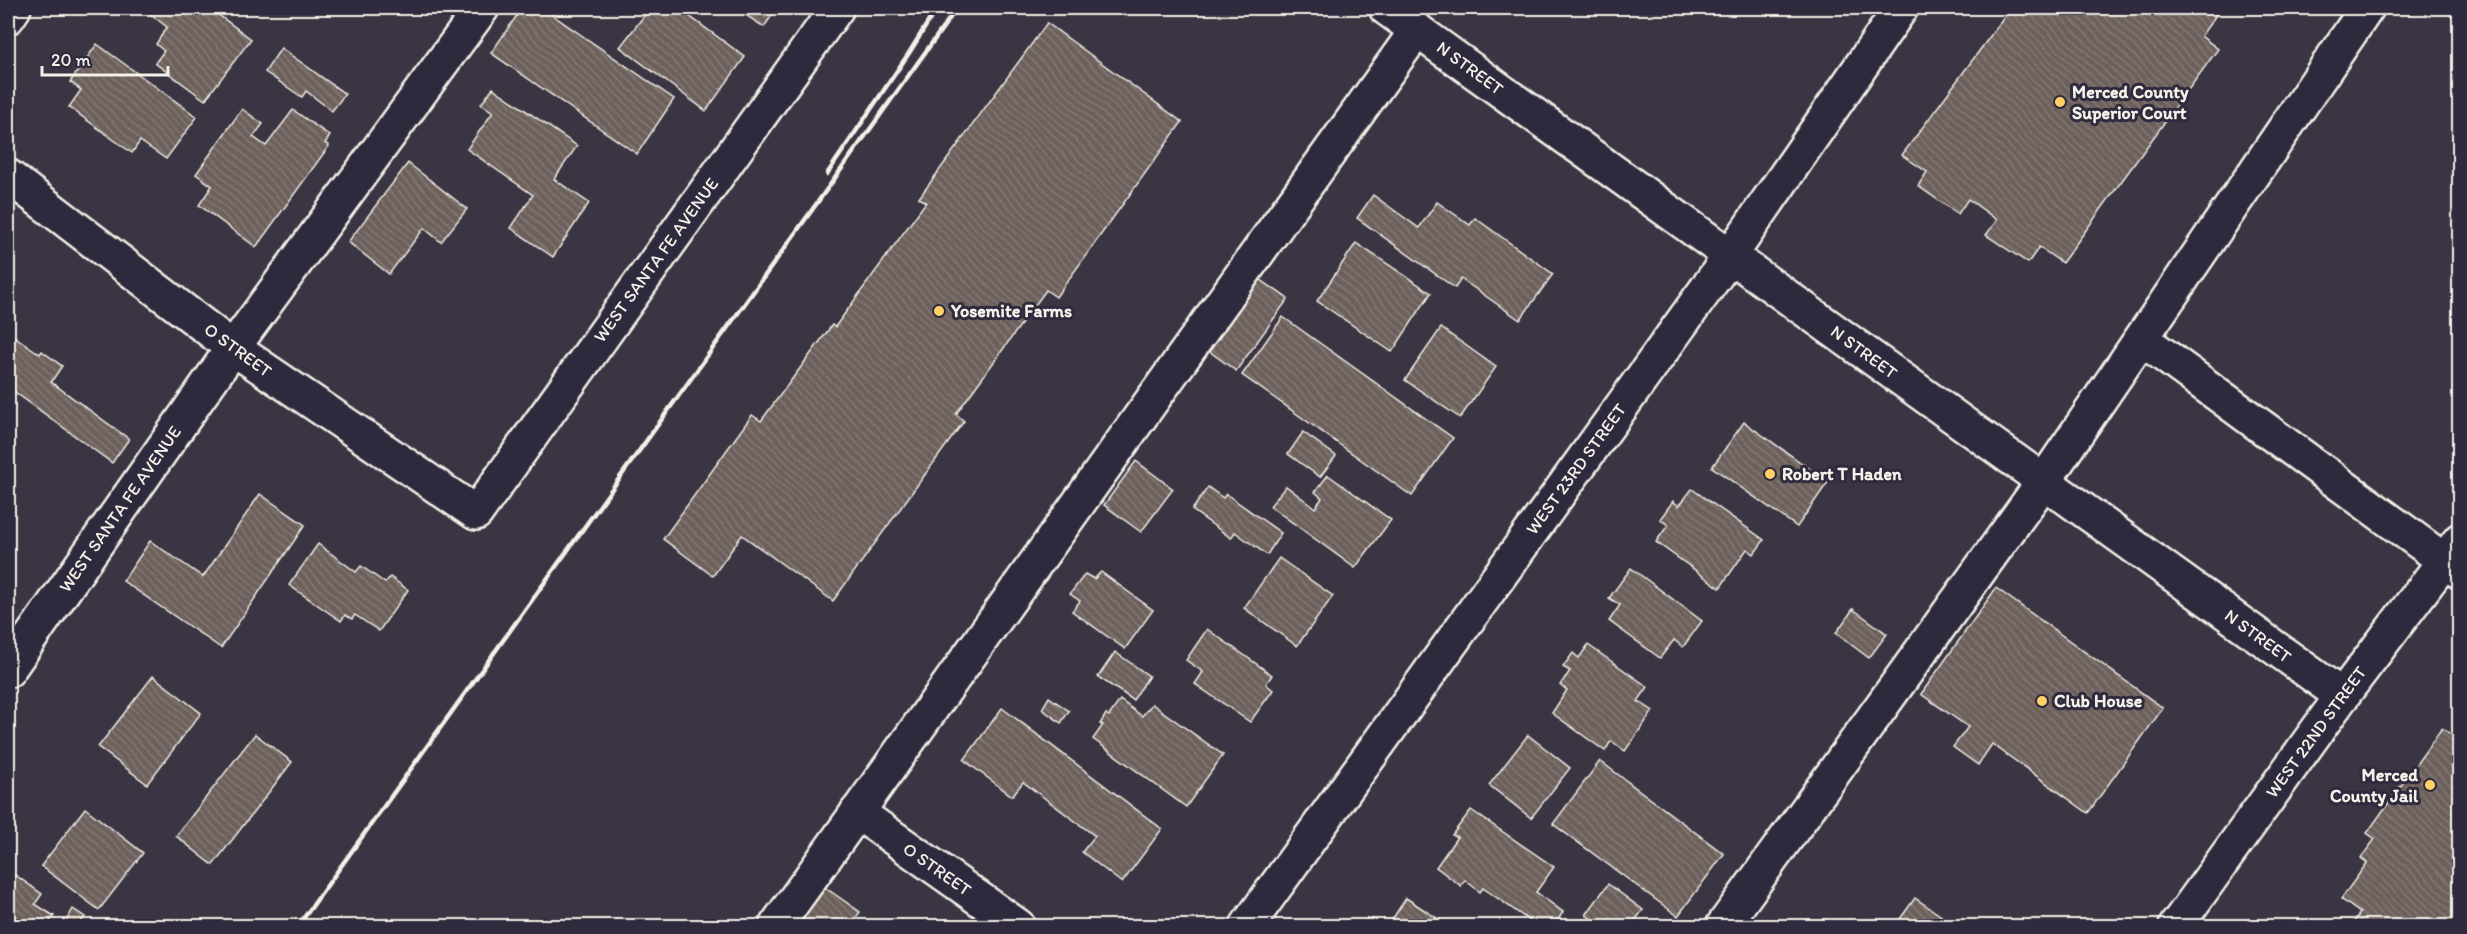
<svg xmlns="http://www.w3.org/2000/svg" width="2467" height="934" font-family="Itim,sans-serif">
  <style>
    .building { fill: url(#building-back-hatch); stroke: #f4f1e8; stroke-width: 1.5 }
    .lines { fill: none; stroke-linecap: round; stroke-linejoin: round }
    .minor-casing { stroke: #f4f1e8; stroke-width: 38 }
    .minor { stroke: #2f2a3d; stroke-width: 33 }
    .rail { stroke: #f4f1e8; stroke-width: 4.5 }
    .poi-dot { fill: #ffd166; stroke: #2f2a3d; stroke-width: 2 }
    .labels { text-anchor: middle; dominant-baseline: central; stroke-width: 6; stroke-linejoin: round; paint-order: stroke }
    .street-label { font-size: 18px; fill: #f4f1e8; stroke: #2f2a3d }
    .poi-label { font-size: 18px; font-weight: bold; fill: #f4f1e8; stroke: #2f2a3d; text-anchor: start }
  </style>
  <defs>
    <pattern id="building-back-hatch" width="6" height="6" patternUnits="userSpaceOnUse" patternTransform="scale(1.5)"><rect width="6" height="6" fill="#6d615c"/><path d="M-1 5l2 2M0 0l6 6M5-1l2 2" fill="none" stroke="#827873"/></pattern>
  </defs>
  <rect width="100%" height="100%" fill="#3b3543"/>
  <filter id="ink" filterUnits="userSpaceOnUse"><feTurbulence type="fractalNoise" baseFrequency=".0167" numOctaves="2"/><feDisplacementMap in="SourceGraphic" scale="12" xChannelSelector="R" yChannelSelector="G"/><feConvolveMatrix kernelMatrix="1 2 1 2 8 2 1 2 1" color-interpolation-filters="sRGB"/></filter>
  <g filter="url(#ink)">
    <!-- building -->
    <g class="building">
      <path d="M145,8H209L251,39L205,100L155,63L164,51L156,44L167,27L144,9Z"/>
      <path d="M522,8H542L674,99L637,154L491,53Z"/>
      <path d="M650,8H678L745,57L706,111L620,47Z"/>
      <path d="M735,8H777L764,27Z"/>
      <path d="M2011,8H2221L2201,36L2218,49L2062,263L2039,247L2028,263L1986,235L1997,220L1968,199L1958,214L1918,186L1927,172L1902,155Z"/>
      <path d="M1047,23L1182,122L1056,297L1046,290L956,414L964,421L833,601L742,535L713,576L663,539L752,415L761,421L832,325L835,327L926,202L919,198Z"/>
      <path d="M97,44L197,117L166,159L140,141L132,153L69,107L81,90L70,82Z"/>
      <path d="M281,48L345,94L332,111L306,91L302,97L265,72Z"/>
      <path d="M493,88L577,146L554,179L589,203L553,257L511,228L533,195L467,149L493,112L481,104Z"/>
      <path d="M242,109L263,124L253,137L266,146L293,110L330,136L325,143L329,146L256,247L199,205L212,186L196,174Z"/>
      <path d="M408,163L467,209L441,242L424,228L389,274L348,242Z"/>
      <path d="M1373,195L1419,228L1437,202L1470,225L1475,218L1553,274L1520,320L1461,279L1455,288L1357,218Z"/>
      <path d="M1356,243L1431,293L1392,352L1317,301Z"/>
      <path d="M1257,277L1288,299L1236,371L1205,348Z"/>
      <path d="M1283,317L1453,438L1412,496L1242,375Z"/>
      <path d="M1441,328L1496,367L1460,418L1405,380Z"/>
      <path d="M8,332L40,354L42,351L62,366L51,382L129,439L112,463L8,387Z"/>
      <path d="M1744,422L1828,482L1797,527L1712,467Z"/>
      <path d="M1303,432L1336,456L1320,477L1288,454Z"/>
      <path d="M1136,461L1173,489L1141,532L1104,505Z"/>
      <path d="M1328,475L1391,520L1355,568L1270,506L1286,486L1315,508L1322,498L1315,492Z"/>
      <path d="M1208,487L1223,498L1226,494L1281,533L1267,555L1235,532L1231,538L1192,510Z"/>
      <path d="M1692,489L1764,540L1754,554L1747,549L1720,588L1656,542L1668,525L1660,519L1673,501L1679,506Z"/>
      <path d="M260,494L305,525L221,648L123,581L150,541L203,577Z"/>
      <path d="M318,544L356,572L361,566L385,583L390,577L408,590L379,631L355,615L352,619L345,615L341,621L289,585Z"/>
      <path d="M1279,558L1333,596L1297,646L1244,608Z"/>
      <path d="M1631,568L1702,621L1683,647L1674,640L1660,658L1609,621L1620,605L1609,598Z"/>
      <path d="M1101,572L1153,610L1125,649L1072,611L1080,601L1070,594L1085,574L1094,579Z"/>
      <path d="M1996,588L2163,708L2088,813L1992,744L1978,765L1953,747L1968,727L1921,694Z"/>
      <path d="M1853,609L1887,634L1869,658L1836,633Z"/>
      <path d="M1207,629L1272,675L1266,684L1273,690L1250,722L1195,684L1203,672L1186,660Z"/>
      <path d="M1588,645L1648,687L1638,701L1653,711L1625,751L1611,741L1605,751L1552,713L1567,690L1560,685L1570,671L1563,667L1573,653L1579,658Z"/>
      <path d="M1115,652L1149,676L1133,700L1098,677Z"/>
      <path d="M153,676L201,713L147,784L98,747Z"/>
      <path d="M1049,697L1069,711L1061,723L1042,709Z"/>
      <path d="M1120,700L1142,716L1152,704L1223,755L1186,807L1093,739L1103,725L1100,724L1106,714L1109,716Z"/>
      <path d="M1002,708L1162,829L1122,883L1082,852L1095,836L1023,782L1012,796L964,760Z"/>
      <path d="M2442,728L2456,738L2460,732V926H2351L2360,913L2341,899L2367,863L2361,858L2375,839L2367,833Z"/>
      <path d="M255,734L292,762L213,865L176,836Z"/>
      <path d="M1528,735L1570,768L1531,818L1489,785Z"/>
      <path d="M1600,761L1724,854L1678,916L1553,824Z"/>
      <path d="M85,808L143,853L99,910L41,866Z"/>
      <path d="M1471,810L1554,867L1536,892L1563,912L1554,926H1537L1483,888L1480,892L1465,880L1461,886L1436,867L1457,837L1452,835Z"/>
      <path d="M8,870L42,894L35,904L54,916L46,926H24L21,924L19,926H8Z"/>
      <path d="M820,884L860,912L850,926H788Z"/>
      <path d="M1608,884L1643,910L1631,926H1602L1586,915Z"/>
      <path d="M1406,898L1449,926H1388Z"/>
      <path d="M1915,898L1956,926H1895Z"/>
      <path d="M73,909L85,917L78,926H69L65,923Z"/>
    </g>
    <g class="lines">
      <defs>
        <g id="minor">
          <path d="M1386,8L2342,696"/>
          <path d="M8,17L14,8"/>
          <path d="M8,176L233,348L476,513L837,8"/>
          <path d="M2142,339L2460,572"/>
          <path d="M8,670L233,348L482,8"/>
          <path d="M857,812L1018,926"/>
          <path d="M776,926L1417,30"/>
          <path d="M1247,926L1730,256L1901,8"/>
          <path d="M1723,926L2044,481L2367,8"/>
          <path d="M2176,926L2342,696L2460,540"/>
        </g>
      </defs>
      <!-- minor casing -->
      <use href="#minor" class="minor-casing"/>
      <!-- minor -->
      <use href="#minor" class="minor"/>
      <!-- rail -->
      <g class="rail">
        <path d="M827,174L909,53L937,8"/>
        <path d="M298,926L957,8"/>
      </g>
    </g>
  </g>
  <!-- markers -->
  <g class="poi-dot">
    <circle cx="2060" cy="102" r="6"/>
    <circle cx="939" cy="311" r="6"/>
    <circle cx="1770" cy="474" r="6"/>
    <circle cx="2042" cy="701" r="6"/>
    <circle cx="2430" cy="785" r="6"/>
  </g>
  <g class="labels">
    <!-- street labels -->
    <g class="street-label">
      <text transform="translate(1470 68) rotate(36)">N STREET</text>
      <text transform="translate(656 260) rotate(-54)">WEST SANTA FE AVENUE</text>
      <text transform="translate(238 350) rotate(36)">O STREET</text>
      <text transform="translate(1864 352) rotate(36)">N STREET</text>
      <text transform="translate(1576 469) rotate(-54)">WEST 23RD STREET</text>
      <text transform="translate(120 509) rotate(-55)">WEST SANTA FE AVENUE</text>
      <text transform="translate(2258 636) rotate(36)">N STREET</text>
      <text transform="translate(2316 732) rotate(-54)">WEST 22ND STREET</text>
      <text transform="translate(937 869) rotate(35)">O STREET</text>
    </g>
    <!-- poi labels -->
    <g class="poi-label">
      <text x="2072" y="92">Merced County<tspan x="2072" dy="21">Superior Court</tspan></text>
      <text x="951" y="311">Yosemite Farms</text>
      <text x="1782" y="474">Robert T Haden</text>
      <text x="2054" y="701">Club House</text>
      <text x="2418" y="775" text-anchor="end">Merced<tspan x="2418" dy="21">County Jail</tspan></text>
    </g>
  </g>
  <!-- margin -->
  <rect width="2467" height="934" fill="none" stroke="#2f2a3d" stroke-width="30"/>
  <rect x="15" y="15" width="2437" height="904" fill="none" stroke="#f4f1e8" stroke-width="2" filter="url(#ink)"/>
  <!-- scale -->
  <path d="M42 66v9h126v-9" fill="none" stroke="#f4f1e8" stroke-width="3"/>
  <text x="51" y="66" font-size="18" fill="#f4f1e8" stroke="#2f2a3d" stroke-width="4.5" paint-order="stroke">20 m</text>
</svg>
